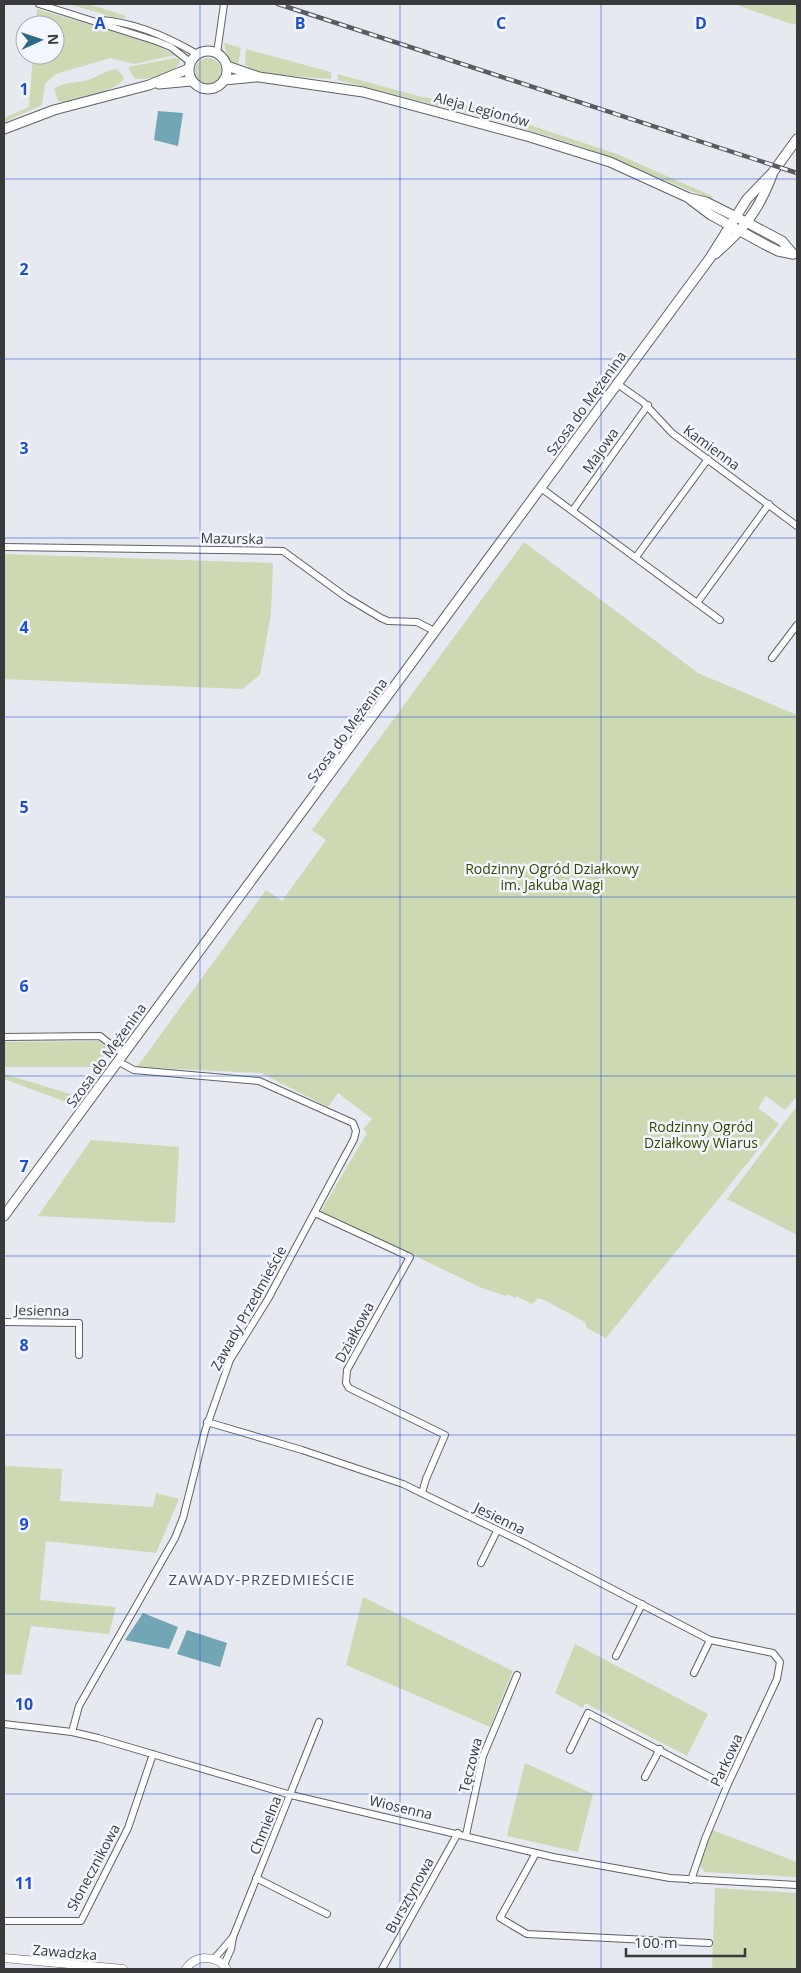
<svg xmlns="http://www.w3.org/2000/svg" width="801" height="1973" font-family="'Open Sans',sans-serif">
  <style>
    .green { fill: #ccd9b2 }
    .water { fill: #73a6b5 }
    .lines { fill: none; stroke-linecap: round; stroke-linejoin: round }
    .minor-casing { stroke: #5e6167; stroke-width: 8 }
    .tertiary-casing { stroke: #5e6167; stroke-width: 9 }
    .secondary-casing { stroke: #5e6167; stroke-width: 11 }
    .minor { stroke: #fff; stroke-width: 6 }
    .tertiary { stroke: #fff; stroke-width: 8 }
    .secondary { stroke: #fff; stroke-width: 9 }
    .rail-casing { stroke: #595b5e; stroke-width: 4.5 }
    .rail { stroke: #f3f6fd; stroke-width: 2.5; stroke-dasharray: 8; stroke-linecap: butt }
    .grid { fill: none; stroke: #1d4ed8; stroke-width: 1; stroke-opacity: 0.55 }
    .labels { text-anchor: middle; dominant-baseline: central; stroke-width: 5; stroke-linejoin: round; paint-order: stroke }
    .street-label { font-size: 14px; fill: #383a3c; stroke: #f3f6fd }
    .park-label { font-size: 14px; fill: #364400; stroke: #f3f6fd }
    .neighbourhood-label { font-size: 15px; letter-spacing: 1px; fill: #4e5157; stroke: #f3f6fd }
    .grid-label { font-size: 16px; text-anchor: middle; font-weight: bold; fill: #1d4ed8; stroke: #f3f6fd; stroke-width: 5; stroke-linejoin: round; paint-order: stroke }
  </style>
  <rect width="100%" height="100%" fill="#e6e9f0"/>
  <!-- green -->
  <g class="green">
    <path d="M69,4H88L126,16L125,18L113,17Z"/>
    <path d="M734,4H797V25L788,23Z"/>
    <path d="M37,9L152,43L175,55L134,64L110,58L56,74L45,84L42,105L4,122V118L29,107L33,55H55V25H36Z"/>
    <path d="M224,43L241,48L238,66L228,59Z"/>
    <path d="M246,49L331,72V79L280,75L247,69L248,66L245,65Z"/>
    <circle cx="208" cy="71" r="13"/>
    <path d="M175,58L179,59L180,63C174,74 145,82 134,78L128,67Z"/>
    <path d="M117,69L124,78C118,91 79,98 64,102L58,101L54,89C64,81 75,84 88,80C98,77 105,70 117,69Z"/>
    <path d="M337,74L418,96L479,108L617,154L712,196L713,200L586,148L512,125L338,80Z"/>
    <path d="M524,542L698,673L797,715V1096L785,1110L766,1096L758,1108L779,1124L606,1338L587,1328L585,1322L544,1300L538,1298L532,1304L516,1296L515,1298L508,1294L506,1296L482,1288L321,1211L367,1133L363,1129L372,1119L338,1093L328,1107L261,1073L137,1067L266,890L282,901L326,840L312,830Z"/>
    <path d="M4,554L273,563L271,613L260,675L242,689L4,679Z"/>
    <path d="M99,1041L108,1049L94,1067H4V1042Z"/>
    <path d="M4,1074L74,1095L69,1103L4,1079Z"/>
    <path d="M797,1106V1235L727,1199Z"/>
    <path d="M91,1140L179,1147L175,1223L38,1216Z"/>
    <path d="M4,1466L62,1469L60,1501L153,1507L156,1493L179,1499L156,1553L46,1541L40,1600L116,1607L109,1634L31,1626L21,1675L4,1674Z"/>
    <path d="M363,1597L513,1671L490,1727L346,1665Z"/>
    <path d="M575,1644L708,1714L687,1756L585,1703L583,1708L555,1693Z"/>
    <path d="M525,1763L593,1794L578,1852L507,1836Z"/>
    <path d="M712,1830L797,1862V1877L705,1872L699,1865Z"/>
    <path d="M715,1888L797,1893V1969H712Z"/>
  </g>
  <!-- water -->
  <g class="water">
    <path d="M158,111L183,113L178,146L154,140Z"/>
    <path d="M143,1613L178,1627L169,1649L125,1640Z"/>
    <path d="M187,1630L227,1643L220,1667L177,1654Z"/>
  </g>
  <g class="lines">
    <defs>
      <g id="minor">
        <path d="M39,4L156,41L171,47L190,62"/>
        <path d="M100,20C134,22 168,37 197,54"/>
        <path d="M217,53L224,4"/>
        <path d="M616,383L643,402L672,433L797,526"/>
        <path d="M541,488L720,620"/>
        <path d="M573,510L648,405"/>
        <path d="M4,547L283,551L346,597L381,618L388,621L417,622L436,632"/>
        <path d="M636,557L708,459"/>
        <path d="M697,603L769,504"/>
        <path d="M772,658L797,625"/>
        <path d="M4,1037L100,1036L124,1055"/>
        <path d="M315,1213L410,1257L347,1370L346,1383L349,1388L445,1435L426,1479L422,1493"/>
        <path d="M4,1322L79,1323V1355"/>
        <path d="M207,1422L302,1450L403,1484L524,1543L710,1640L773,1653L780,1662L777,1679L727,1786L705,1839L691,1880"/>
        <path d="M481,1563L497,1531"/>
        <path d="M616,1656L642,1604"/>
        <path d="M694,1673L710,1640"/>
        <path d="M4,1724L72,1732L98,1738L291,1795L553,1857L670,1878L797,1885"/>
        <path d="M72,1732L79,1706L175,1538L183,1518L205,1431L230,1360L268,1299L354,1139L356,1131L353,1123L259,1081L134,1070L119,1062"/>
        <path d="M570,1750L588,1713L727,1786"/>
        <path d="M645,1777L660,1749"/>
        <path d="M466,1835L483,1756L517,1675"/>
        <path d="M536,1853L500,1918L527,1934L709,1943"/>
        <path d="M256,1878L327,1914"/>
        <path d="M4,1921H81L128,1828L153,1754"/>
        <path d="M214,1959L233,1937"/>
        <path d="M224,1965L231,1949L233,1937L319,1722"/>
        <path d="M382,1969L458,1833"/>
      </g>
      <g id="tertiary">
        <path d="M4,1958L123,1969"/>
        <path d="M186,1969C196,1954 217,1955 227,1969"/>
      </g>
      <g id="secondary">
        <circle cx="208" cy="70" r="19"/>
        <path d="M227,66L259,77L363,92L530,137L610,162L689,198L706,202L748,223L782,241L793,254"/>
        <path d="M224,80L256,77"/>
        <path d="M159,84L191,81"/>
        <path d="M4,129L54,110L149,85L188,69"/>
        <path d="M691,200L711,215L764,244L778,251L793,254"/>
        <path d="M715,254C744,229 759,210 772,175"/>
        <path d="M4,1216L710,258L747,199L773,172L797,139"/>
      </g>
    </defs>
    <!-- minor casing -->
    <use href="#minor" class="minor-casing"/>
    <!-- tertiary casing -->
    <use href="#tertiary" class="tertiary-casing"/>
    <!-- secondary casing -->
    <use href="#secondary" class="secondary-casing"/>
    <!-- minor -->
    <use href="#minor" class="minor"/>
    <!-- tertiary -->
    <use href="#tertiary" class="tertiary"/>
    <!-- secondary -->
    <use href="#secondary" class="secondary"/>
    <defs>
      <path id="rail" d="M278,4L797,173"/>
    </defs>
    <!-- rail casing -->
    <use href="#rail" class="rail-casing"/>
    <!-- rail -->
    <use href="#rail" class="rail"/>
  </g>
  <!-- grid -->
  <path class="grid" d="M200,4V1969M400,4V1969M601,4V1969M4,179H797M4,359H797M4,538H797M4,717H797M4,897H797M4,1076H797M4,1256H797M4,1435H797M4,1614H797M4,1794H797"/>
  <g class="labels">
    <!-- street labels -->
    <g class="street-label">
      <text transform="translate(482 109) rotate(15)">Aleja Legionów</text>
      <text transform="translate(586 403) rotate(-54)">Szosa do Mężenina</text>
      <text transform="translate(712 447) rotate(36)">Kamienna</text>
      <text transform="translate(600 450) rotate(-55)">Majowa</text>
      <text transform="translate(232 538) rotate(1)">Mazurska</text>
      <text transform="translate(347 730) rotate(-54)">Szosa do Mężenina</text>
      <text transform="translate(106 1055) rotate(-54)">Szosa do Mężenina</text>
      <text transform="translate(248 1308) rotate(-61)">Zawady Przedmieście</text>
      <text transform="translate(42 1310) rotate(1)">Jesienna</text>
      <text transform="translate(354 1332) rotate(-62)">Działkowa</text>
      <text transform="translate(500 1518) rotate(26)">Jesienna</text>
      <text transform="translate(726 1760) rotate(-65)">Parkowa</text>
      <text transform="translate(470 1765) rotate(-76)">Tęczowa</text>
      <text transform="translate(401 1807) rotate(13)">Wiosenna</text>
      <text transform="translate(265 1825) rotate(-68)">Chmielna</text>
      <text transform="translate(93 1867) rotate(-62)">Słonecznikowa</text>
      <text transform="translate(409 1895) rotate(-61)">Bursztynowa</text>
      <text transform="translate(65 1952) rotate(5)">Zawadzka</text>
    </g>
    <!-- park labels -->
    <g class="park-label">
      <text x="552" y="868">Rodzinny Ogród Działkowy<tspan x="552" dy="16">im. Jakuba Wagi</tspan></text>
      <text x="701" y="1126">Rodzinny Ogród<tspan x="701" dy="16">Działkowy Wiarus</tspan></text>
    </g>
    <!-- neighbourhood labels -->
    <g class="neighbourhood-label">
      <text x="262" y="1579">ZAWADY-PRZEDMIEŚCIE</text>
    </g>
  </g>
  <g class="grid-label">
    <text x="100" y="29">A</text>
    <text x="300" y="29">B</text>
    <text x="501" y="29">C</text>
    <text x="701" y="29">D</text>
    <text x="24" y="95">1</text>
    <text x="24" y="275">2</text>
    <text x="24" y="454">3</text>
    <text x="24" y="633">4</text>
    <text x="24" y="813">5</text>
    <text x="24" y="992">6</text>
    <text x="24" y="1172">7</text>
    <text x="24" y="1351">8</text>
    <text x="24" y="1530">9</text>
    <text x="24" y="1710">10</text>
    <text x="24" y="1889">11</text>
  </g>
  <!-- border -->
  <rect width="801" height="1973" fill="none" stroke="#383a3c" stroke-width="10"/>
  <!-- north arrow -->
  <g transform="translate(40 40) rotate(87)"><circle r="24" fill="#f3f6fd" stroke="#a8abb0"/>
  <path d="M0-4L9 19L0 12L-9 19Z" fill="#306983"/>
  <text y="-8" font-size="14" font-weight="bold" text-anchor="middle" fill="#383a3c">N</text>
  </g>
  <!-- scale -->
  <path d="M626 1948v8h119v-8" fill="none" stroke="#383a3c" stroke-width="2.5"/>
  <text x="634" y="1948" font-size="15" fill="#383a3c" stroke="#f3f6fd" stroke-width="4" paint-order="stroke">100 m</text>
</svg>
